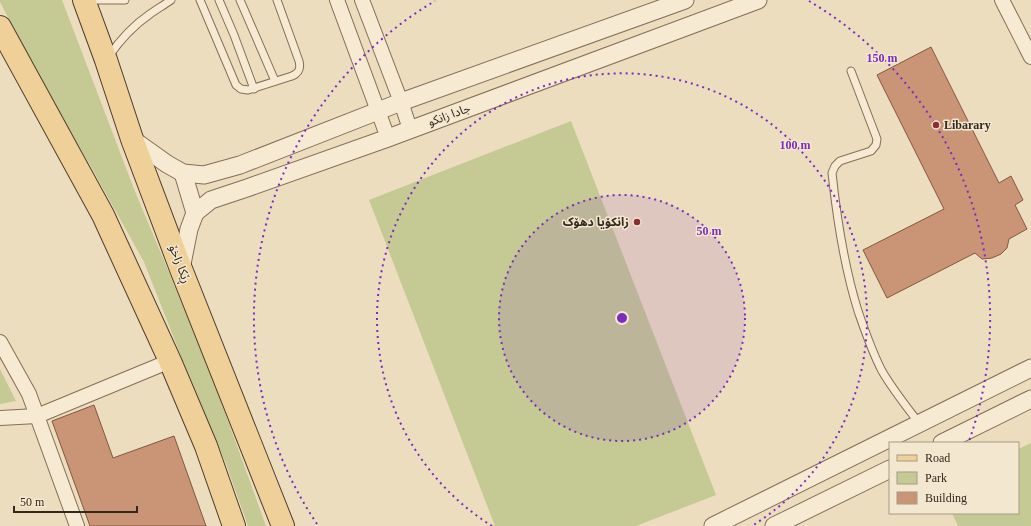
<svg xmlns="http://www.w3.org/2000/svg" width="1031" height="526" font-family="'Times New Roman','Noto Sans Arabic',serif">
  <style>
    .green { fill: #c5c994 }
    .building { fill: #c99576; stroke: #82573f }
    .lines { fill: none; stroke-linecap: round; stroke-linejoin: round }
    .service-casing { stroke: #846e58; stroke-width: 9 }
    .minor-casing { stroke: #846e58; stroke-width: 16 }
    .tertiary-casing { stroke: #846e58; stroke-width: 19 }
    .primary-casing { stroke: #513c2d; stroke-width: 24 }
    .service { stroke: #f7ead2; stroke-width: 7 }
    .minor { stroke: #f7ead2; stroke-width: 14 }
    .tertiary { stroke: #f7ead2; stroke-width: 17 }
    .primary { stroke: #eed098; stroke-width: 22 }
    .ring { fill: none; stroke: #7b2cbf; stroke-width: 2; stroke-dasharray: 2 4 }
    .poi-dot { fill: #902b30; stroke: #f3e7cf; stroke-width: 1.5 }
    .labels { text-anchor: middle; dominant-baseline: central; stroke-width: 3; stroke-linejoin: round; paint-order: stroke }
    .street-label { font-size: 12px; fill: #34271c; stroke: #f3e7cf }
    .poi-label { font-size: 12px; font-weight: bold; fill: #34271c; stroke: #f3e7cf; text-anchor: start }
    .centre { fill: #7b2cbf; stroke: #f3e7cf; stroke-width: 2 }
    .ring-label { font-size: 12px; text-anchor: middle; font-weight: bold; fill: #7b2cbf; stroke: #f3e7cf; stroke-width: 3; stroke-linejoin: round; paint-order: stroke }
  </style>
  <rect width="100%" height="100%" fill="#ecddbf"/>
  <!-- green -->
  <g class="green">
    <path d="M0,0H62L134,189L207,363L266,526H248L226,464L181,356L144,262L90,165L38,76L0,2Z"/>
    <path d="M571,121L716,495L636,526H495L369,200Z"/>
    <path d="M0,369L16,401L0,404Z"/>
    <path d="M1031,443V526H958L952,513H1018V449Z"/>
  </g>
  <!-- building -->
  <g class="building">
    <path d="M931,47L999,183L1011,176L1023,200L1015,205L1027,229L1009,239L1007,248L1001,254L992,258L982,259L975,253L887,298L863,250L944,209L877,75Z"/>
    <path d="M94,405L113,458L174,436L206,526H90L52,421Z"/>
  </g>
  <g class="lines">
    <defs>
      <g id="service">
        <path d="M96,0H125"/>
        <path d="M200,0L236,85L241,89L248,90L292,76C299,73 301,69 299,61L277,0"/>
        <path d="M219,0L234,35L254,89"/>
        <path d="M240,0L275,81"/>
        <path d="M109,56C120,40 134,25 150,14C157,9 164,5 171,0"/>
        <path d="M851,71L877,139L876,145L871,151L840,161L835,166L832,173C837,220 844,266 858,311C865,331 872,352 882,371C893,390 906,406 919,423"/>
      </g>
      <g id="minor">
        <path d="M337,0L388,138"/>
        <path d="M362,0L401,102L410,129"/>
        <path d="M1002,0L1031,57"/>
        <path d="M0,342L29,394L77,526"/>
        <path d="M0,418L37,416L170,361"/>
      </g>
      <g id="tertiary">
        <path d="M132,139L167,164L183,173L204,175L240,165L401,102L685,0"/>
        <path d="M183,173L195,213"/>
        <path d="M181,269L189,229L195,213L211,200L247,188L388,138L758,0"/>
        <path d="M942,443L1031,399"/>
        <path d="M713,526L1031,368"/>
        <path d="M774,526L890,469"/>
      </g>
      <g id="primary">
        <path d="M84,0L106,60L132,139L181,269L283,526"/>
        <path d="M0,27L103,215L170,361L206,446L234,526"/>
      </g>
    </defs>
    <!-- service casing -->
    <use href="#service" class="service-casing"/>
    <!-- minor casing -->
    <use href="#minor" class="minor-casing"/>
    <!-- tertiary casing -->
    <use href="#tertiary" class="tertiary-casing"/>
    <!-- primary casing -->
    <use href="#primary" class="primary-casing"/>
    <!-- service -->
    <use href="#service" class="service"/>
    <!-- minor -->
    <use href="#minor" class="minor"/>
    <!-- tertiary -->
    <use href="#tertiary" class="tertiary"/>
    <!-- primary -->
    <use href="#primary" class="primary"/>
  </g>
  <!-- distance rings -->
  <circle cx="622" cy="318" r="123" fill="#7b2cbf" fill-opacity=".12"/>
  <g class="ring">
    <circle cx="622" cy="318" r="123"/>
    <path d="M492 526A245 245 0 1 1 752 526"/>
    <path d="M317 524A368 368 0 0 1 435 1M809 1A368 368 0 0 1 969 441"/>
  </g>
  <!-- markers -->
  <g class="poi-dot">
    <circle cx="936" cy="125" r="4"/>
    <circle cx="637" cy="222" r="4"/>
  </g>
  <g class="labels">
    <!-- street labels -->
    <g class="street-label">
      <text transform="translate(449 115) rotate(-20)">جادا زانکو</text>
      <text transform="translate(180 264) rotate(69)">ڕێکا زاخۆ</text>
    </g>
    <!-- poi labels -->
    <g class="poi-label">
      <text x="944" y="125">Libarary</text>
      <text x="629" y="222" text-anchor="end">زانکۆیا دهۆک</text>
    </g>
  </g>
  <circle cx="622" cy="318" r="6" class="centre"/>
  <g class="ring-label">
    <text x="882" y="62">150 m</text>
    <text x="795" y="149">100 m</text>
    <text x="709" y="235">50 m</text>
  </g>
  <!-- legend -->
  <rect x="889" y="442" width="130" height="72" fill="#f3e7cf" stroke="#a79a87"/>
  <rect x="897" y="455" width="20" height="6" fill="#eed098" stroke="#a79a87"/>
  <text x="925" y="462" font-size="12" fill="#34271c">Road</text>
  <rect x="897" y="472" width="20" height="12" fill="#c5c994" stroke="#a79a87"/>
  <text x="925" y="482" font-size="12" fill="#34271c">Park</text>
  <rect x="897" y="492" width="20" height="12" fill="#c99576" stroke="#a79a87"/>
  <text x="925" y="502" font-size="12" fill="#34271c">Building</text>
  <!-- scale -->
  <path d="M14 506v6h123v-6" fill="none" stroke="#34271c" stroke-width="2"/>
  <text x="20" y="506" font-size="12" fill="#34271c" stroke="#f3e7cf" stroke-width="3" paint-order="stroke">50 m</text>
</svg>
